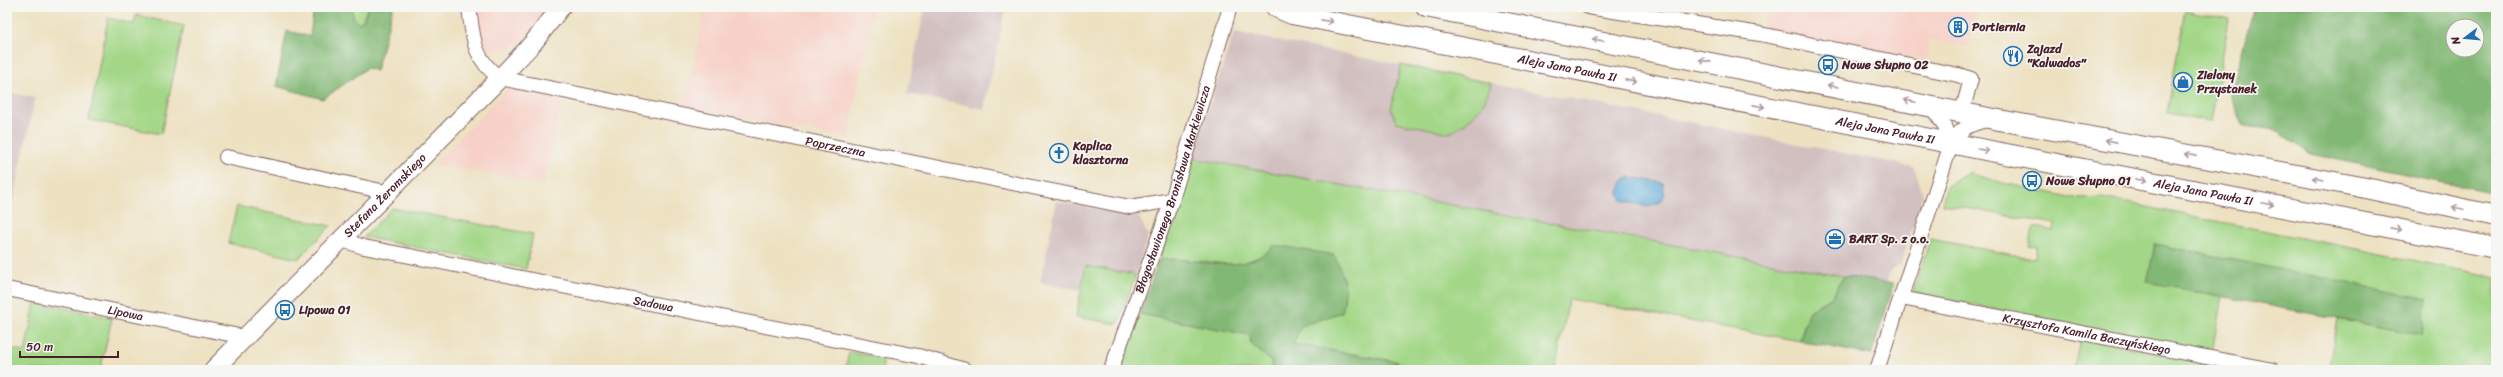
<svg xmlns="http://www.w3.org/2000/svg" width="2503" height="377" font-family="Sriracha,sans-serif">
  <style>
    .built { fill: #f7d1c7 }
    .industrial { fill: #d2bfc0 }
    .green { fill: #a3d787; stroke: #767b59 }
    .forest { fill: #82b874; stroke: #666c50; fill-rule: evenodd }
    .water { fill: #5eabd7; stroke: #546581 }
    .lines { fill: none; stroke-linecap: round; stroke-linejoin: round }
    .minor-casing { stroke: #836360; stroke-width: 16 }
    .tertiary-casing { stroke: #836360; stroke-width: 20 }
    .secondary-casing { stroke: #836360; stroke-width: 22 }
    .minor { stroke: #fff; stroke-width: 14 }
    .tertiary { stroke: #fff; stroke-width: 18 }
    .secondary { stroke: #fff; stroke-width: 20 }
    .oneway { stroke: #ae9aa0 }
    .labels { text-anchor: middle; dominant-baseline: central; stroke-width: 3.5; stroke-linejoin: round; paint-order: stroke }
    .poi-label { font-size: 12px; font-weight: bold; fill: #4a1f2b; stroke: #f6f6f2; text-anchor: start }
    .street-label { font-size: 12px; fill: #4a1f2b; stroke: #f6f6f2 }
  </style>
  <rect width="100%" height="100%" fill="#f6f6f2"/>
  <filter id="ink" filterUnits="userSpaceOnUse"><feTurbulence type="fractalNoise" baseFrequency=".025" numOctaves="2"/><feDisplacementMap in="SourceGraphic" scale="8" xChannelSelector="R" yChannelSelector="G"/><feConvolveMatrix kernelMatrix="1 2 1 2 8 2 1 2 1" color-interpolation-filters="sRGB"/></filter>
  <filter id="wash" filterUnits="userSpaceOnUse"><feTurbulence type="fractalNoise" baseFrequency=".012" numOctaves="4" result="noise"/><feDisplacementMap in="SourceGraphic" scale="16" xChannelSelector="R" yChannelSelector="G"/><feGaussianBlur stdDeviation="0.9" result="paint"/><feColorMatrix in="noise" values="0 0 0 0 0 0 0 0 0 0 0 0 0 0 0 0 0 1.4 0 .05"/><feComposite in="paint" operator="in"/></filter>
  <g filter="url(#wash)">
    <rect width="100%" height="100%" fill="#ede1c1"/>
    <!-- built -->
    <g class="built">
      <path d="M477,7H541L539,16L528,34L508,50L488,48L481,33Z"/>
      <path d="M705,7H874L848,138L684,107Z"/>
      <path d="M1767,7H1978L1969,48L1930,39L1926,60L1762,30Z"/>
      <path d="M509,87L562,98L544,184L435,164Z"/>
    </g>
    <!-- industrial -->
    <g class="industrial">
      <path d="M925,7H1006L984,109L907,94Z"/>
      <path d="M1234,32L1401,65L1392,109L1396,122L1450,133L1488,96L1491,83L1914,167L1923,194L1901,264L1890,271L1886,284L1192,158Z"/>
      <path d="M7,92L35,98L13,201L7,200Z"/>
      <path d="M1057,201L1139,217L1148,236L1136,275L1087,266L1081,290L1040,283Z"/>
    </g>
    <!-- green -->
    <g class="green">
      <path d="M351,7H368L361,23H358L354,19Z"/>
      <path d="M2185,10L2229,19L2211,121L2167,113Z"/>
      <path d="M136,15L184,26L161,134L89,120L108,18L134,24Z"/>
      <path d="M1401,65L1491,83C1485,108 1472,120 1450,133L1396,122L1391,109Z"/>
      <path d="M1192,158L1844,276L1832,297L1819,304L1804,324L1800,341L1569,299L1555,370H1396L1399,362L1293,344L1301,326L1312,322L1264,255L1238,265L1176,259L1159,260Z"/>
      <path d="M1968,173L2003,183L2080,199L2102,198L2496,277V370H2328L2338,319L2422,335L2155,244L2148,282L2222,296L2212,352L1913,293L1930,239L2035,259L2037,247L2029,246L2034,227L2054,231L2055,224L1942,204L1947,186Z"/>
      <path d="M237,206L331,226L298,259L228,243Z"/>
      <path d="M392,208L533,234L526,269L364,237Z"/>
      <path d="M1086,266L1136,275L1118,324L1076,317Z"/>
      <path d="M35,302L112,318L101,367L116,370H7V348L25,352Z"/>
      <path d="M1140,314L1251,335V344L1271,361L1272,370H1120Z"/>
      <path d="M2081,338L2242,370H2073Z"/>
      <path d="M849,352L884,358L882,370H845Z"/>
    </g>
    <!-- forest -->
    <g class="forest">
      <path d="M314,7H351L354,19L358,23L364,20L368,7H393L376,71L367,68L323,99L276,86L287,31L310,36Z"/>
      <path d="M2254,7H2496V193L2310,154L2276,130L2244,126L2230,96ZM2453,26H2477V50H2453Z"/>
      <path d="M2155,244L2427,299L2422,335L2147,282Z"/>
      <path d="M1275,245L1334,255C1344,275 1348,290 1342,312L1301,326L1293,344L1399,362L1396,370H1272L1271,361L1251,344L1250,335L1140,314L1159,260C1202,256 1241,279 1275,245Z"/>
      <path d="M1844,276L1894,284L1871,355L1800,341L1808,312L1832,297Z"/>
    </g>
    <!-- water -->
    <path class="water" d="M1631,177L1663,183L1665,194L1661,202L1649,207L1622,201L1619,193L1623,180Z"/>
  </g>
  <g filter="url(#ink)">
    <g class="lines">
      <defs>
        <g id="minor">
          <path id="s1" d="M469,7C473,38 473,59 500,78L1130,207L1172,200"/>
          <path d="M1588,7L1760,34L1958,75L1971,79L1962,112"/>
          <path d="M1930,105L1945,126L1951,144"/>
          <path d="M226,157L390,193"/>
          <path id="s2" d="M342,240L364,247L918,356L965,370"/>
          <path id="s3" d="M7,289L244,337"/>
          <path id="s4" d="M1901,298L2273,370"/>
          <path id="s5" d="M1111,370L1172,200L1230,7"/>
          <path d="M1877,370L1951,144C1960,128 1970,124 1987,120"/>
        </g>
        <g id="tertiary">
          <path id="s6" d="M213,370L500,78L533,43L561,7"/>
        </g>
        <g id="secondary">
          <path id="s7" d="M1276,7L1292,14L2057,164L2496,248"/>
          <path d="M1426,7L1999,120L2356,186L2496,216"/>
        </g>
      </defs>
      <!-- minor casing -->
      <use href="#minor" class="minor-casing"/>
      <!-- tertiary casing -->
      <use href="#tertiary" class="tertiary-casing"/>
      <!-- secondary casing -->
      <use href="#secondary" class="secondary-casing"/>
      <!-- minor -->
      <use href="#minor" class="minor"/>
      <!-- tertiary -->
      <use href="#tertiary" class="tertiary"/>
      <!-- secondary -->
      <use href="#secondary" class="secondary"/>
    </g>
    <!-- one-way arrows -->
    <defs><path id="oneway-shaft" d="M-6 0H5M1.5-3L5.5 0L1.5 3" fill="none" stroke-width="1.6" stroke-linecap="round" stroke-linejoin="round"/></defs>
    <g class="oneway">
      <use href="#oneway-shaft" transform="translate(1327 21) rotate(11)"/>
      <use href="#oneway-shaft" transform="translate(1598 40) rotate(-169)"/>
      <use href="#oneway-shaft" transform="translate(1705 61) rotate(-169)"/>
      <use href="#oneway-shaft" transform="translate(1631 81) rotate(11)"/>
      <use href="#oneway-shaft" transform="translate(1833 86) rotate(-169)"/>
      <use href="#oneway-shaft" transform="translate(1910 101) rotate(-168)"/>
      <use href="#oneway-shaft" transform="translate(1759 106) rotate(11)"/>
      <use href="#oneway-shaft" transform="translate(2111 141) rotate(-169)"/>
      <use href="#oneway-shaft" transform="translate(1983 150) rotate(11)"/>
      <use href="#oneway-shaft" transform="translate(2190 155) rotate(-169)"/>
      <use href="#oneway-shaft" transform="translate(2318 179) rotate(-169)"/>
      <use href="#oneway-shaft" transform="translate(2141 180) rotate(11)"/>
      <use href="#oneway-shaft" transform="translate(2268 204) rotate(11)"/>
      <use href="#oneway-shaft" transform="translate(2458 208) rotate(-168)"/>
      <use href="#oneway-shaft" transform="translate(2396 229) rotate(11)"/>
    </g>
  </g>
  <!-- icons -->
  <defs>
    <symbol id="building-ring" viewBox="-11 -11 22 22"><circle r="9.5" fill="#f6f6f2" stroke="#1f6fb2" stroke-width="1.5"/><path d="M-4-6H4V6H1V3H-1V6H-4ZM-2.5-4.3h1.7v1.8h-1.7ZM.8-4.3h1.7v1.8H.8ZM-2.5-1h1.7V.8h-1.7ZM.8-1h1.7V.8H.8Z" fill="#1f6fb2"/></symbol>
    <symbol id="restaurant-ring" viewBox="-11 -11 22 22"><circle r="9.5" fill="#f6f6f2" stroke="#1f6fb2" stroke-width="1.5"/><path d="M-5-6h1v4h1v-4h1v4h1v-4h1v5L-1.5 .5V6h-2V.5L-5-1ZM5-6V6H3V1.5H1.5Q1.5-4 5-6Z" fill="#1f6fb2"/></symbol>
    <symbol id="bus-ring" viewBox="-11 -11 22 22"><circle r="9.5" fill="#f6f6f2" stroke="#1f6fb2" stroke-width="1.5"/><path d="M-5-6H5V4H4V6H2V4H-2V6H-4V4H-5ZM-3.5-4V0h7V-4ZM-3.5 1.2v1.5H-2V1.2ZM2 1.2v1.5H3.5V1.2Z" fill="#1f6fb2"/></symbol>
    <symbol id="shop-ring" viewBox="-11 -11 22 22"><circle r="9.5" fill="#f6f6f2" stroke="#1f6fb2" stroke-width="1.5"/><path d="M-5-2.5h2.3a2.7 3.5 0 0 1 5.4 0H5L5.5 6h-11ZM-1.5-2.5h3a1.5 2.3 0 0 0-3 0Z" fill="#1f6fb2"/></symbol>
    <symbol id="church-ring" viewBox="-11 -11 22 22"><circle r="9.5" fill="#f6f6f2" stroke="#1f6fb2" stroke-width="1.5"/><path d="M-1.2-6h2.4v3.5h3.3v2.4h-3.3V6h-2.4V-.1h-3.3v-2.4h3.3Z" fill="#1f6fb2"/></symbol>
    <symbol id="office-ring" viewBox="-11 -11 22 22"><circle r="9.5" fill="#f6f6f2" stroke="#1f6fb2" stroke-width="1.5"/><path d="M-6-3h4V-5.5h4V-3h4V5H-6ZM-1-4.5V-3h2v-1.5ZM-6 0V1H6V0Z" fill="#1f6fb2"/></symbol>
  </defs>
  <g fill-rule="evenodd">
    <use href="#building-ring" x="1947" y="16" width="22" height="22"/>
    <use href="#restaurant-ring" x="2002" y="45" width="22" height="22"/>
    <use href="#bus-ring" x="1817" y="54" width="22" height="22"/>
    <use href="#shop-ring" x="2172" y="71" width="22" height="22"/>
    <use href="#church-ring" x="1048" y="142" width="22" height="22"/>
    <use href="#bus-ring" x="2021" y="170" width="22" height="22"/>
    <use href="#office-ring" x="1824" y="228" width="22" height="22"/>
    <use href="#bus-ring" x="274" y="299" width="22" height="22"/>
  </g>
  <g class="labels">
    <!-- poi labels -->
    <g class="poi-label">
      <text x="1972" y="27">Portiernia</text>
      <text x="2027" y="49">Zajazd<tspan x="2027" dy="14">"Kalwados"</tspan></text>
      <text x="1842" y="65">Nowe Słupno 02</text>
      <text x="2197" y="75">Zielony<tspan x="2197" dy="14">Przystanek</tspan></text>
      <text x="1073" y="146">Kaplica<tspan x="1073" dy="14">klasztorna</tspan></text>
      <text x="2046" y="181">Nowe Słupno 01</text>
      <text x="1849" y="239">BART Sp. z o.o.</text>
      <text x="299" y="310">Lipowa 01</text>
    </g>
    <!-- street labels -->
    <g class="street-label">
      <text stroke="none"><textPath href="#s7" startOffset="298">Aleja Jana Pawła II</textPath></text>
      <text stroke="none"><textPath href="#s7" startOffset="622">Aleja Jana Pawła II</textPath></text>
      <text stroke="none"><textPath href="#s1" startOffset="423">Poprzeczna</textPath></text>
      <text stroke="none"><textPath href="#s5" startOffset="191">Błogosławionego Bronisława Markiewicza</textPath></text>
      <text stroke="none"><textPath href="#s7" startOffset="946">Aleja Jana Pawła II</textPath></text>
      <text stroke="none"><textPath href="#s6" startOffset="245">Stefana Żeromskiego</textPath></text>
      <text stroke="none"><textPath href="#s2" startOffset="318">Sadowa</textPath></text>
      <text stroke="none"><textPath href="#s3" startOffset="121">Lipowa</textPath></text>
      <text stroke="none"><textPath href="#s4" startOffset="189">Krzysztofa Kamila Baczyńskiego</textPath></text>
    </g>
  </g>
  <!-- margin -->
  <rect width="2503" height="377" fill="none" stroke="#f6f6f2" stroke-width="24"/>
  <!-- north arrow -->
  <g transform="translate(2465 38) rotate(254)"><circle r="19" fill="#f6f6f2" stroke="#b1a0a2"/>
  <path d="M0-3L7 15L0 10L-7 15Z" fill="#1f6fb2"/>
  <text y="-6" font-size="11" font-weight="bold" text-anchor="middle" fill="#4a1f2b">N</text>
  </g>
  <!-- scale -->
  <path d="M20 351v6h98v-6" fill="none" stroke="#4a1f2b" stroke-width="2"/>
  <text x="26" y="351" font-size="12" fill="#4a1f2b" stroke="#f6f6f2" stroke-width="3" paint-order="stroke">50 m</text>
</svg>
